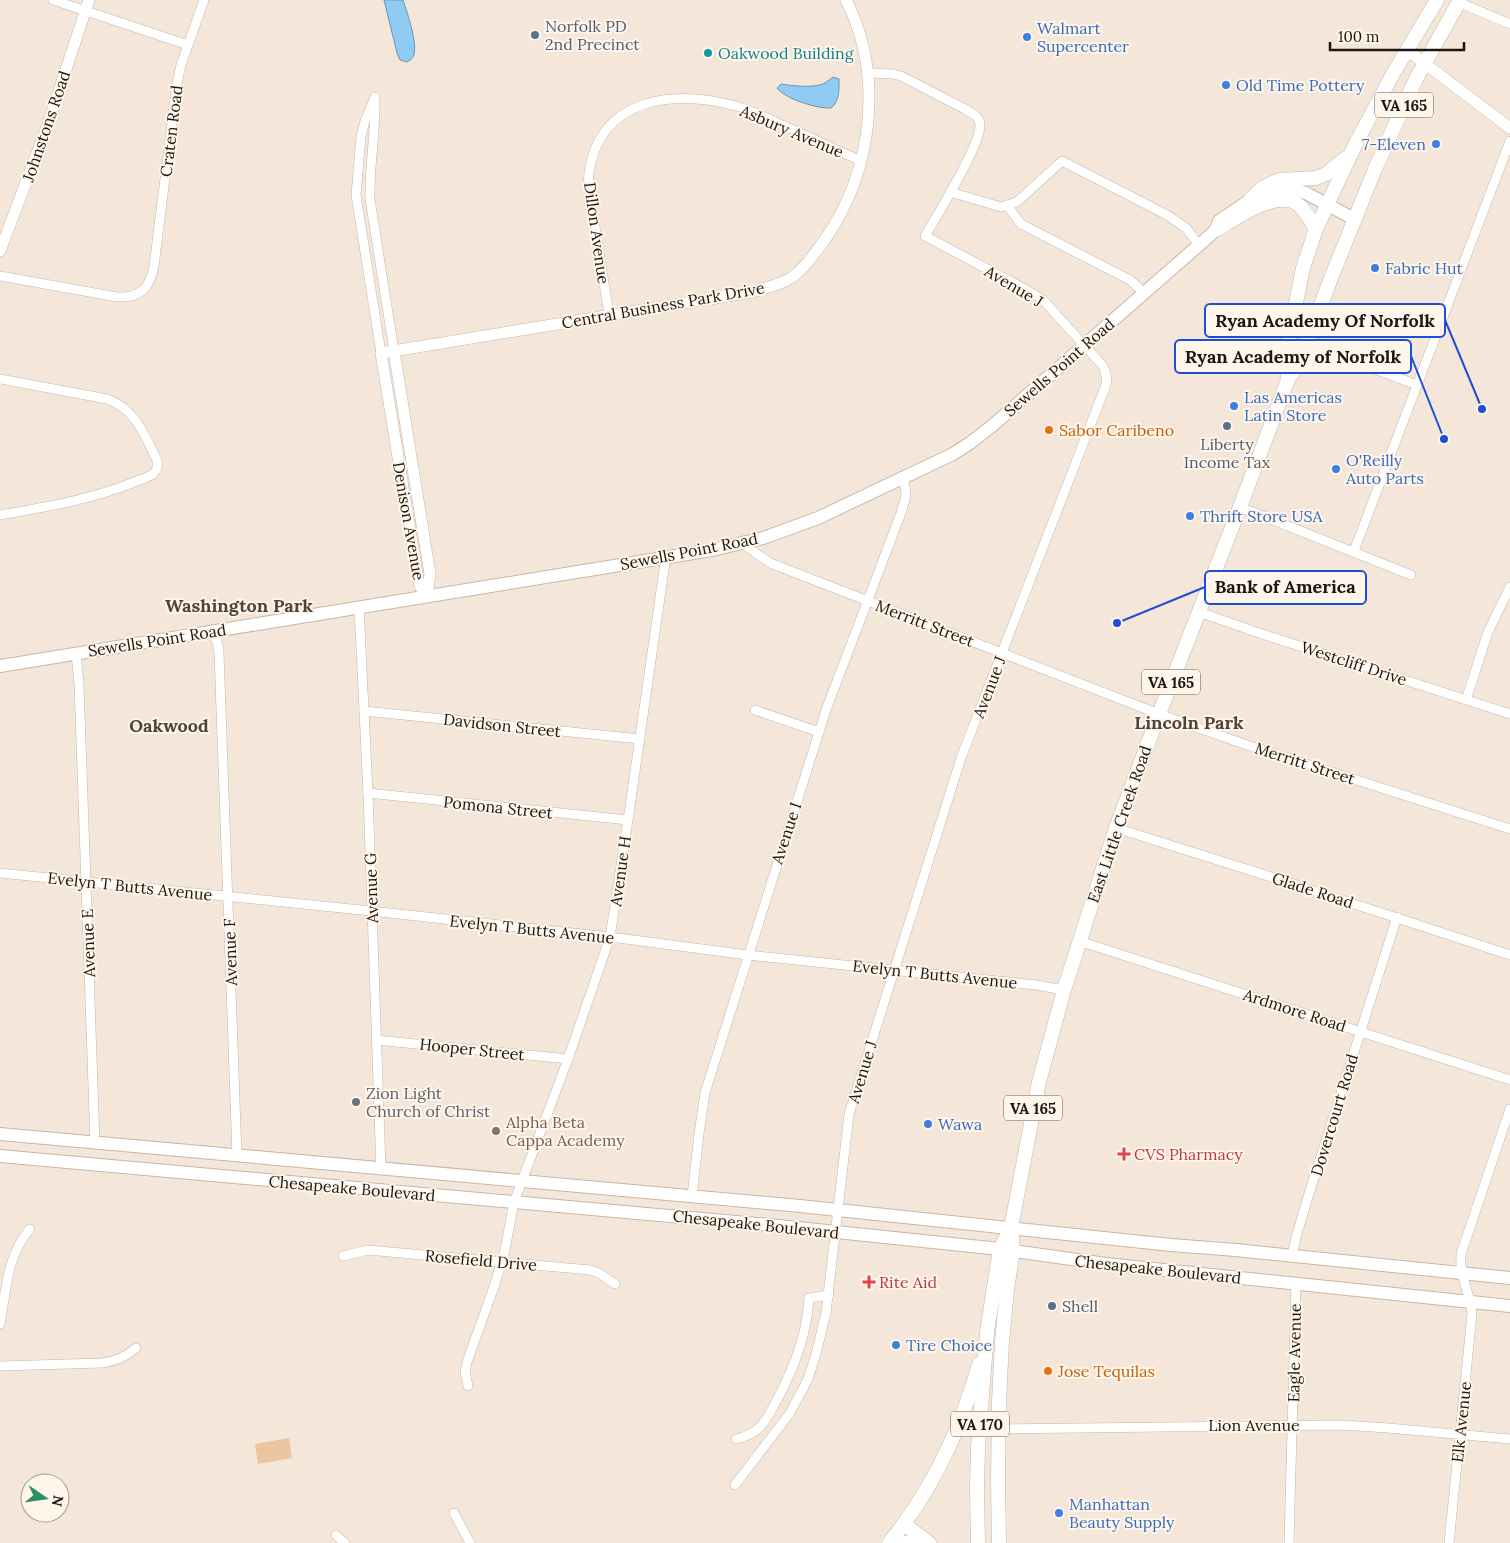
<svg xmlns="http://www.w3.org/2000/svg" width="1510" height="1543" font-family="Lora,serif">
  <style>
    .green { fill: #eac59f }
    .water { fill: #8fcbf2; stroke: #6c95ae }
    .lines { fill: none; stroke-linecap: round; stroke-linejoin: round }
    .minor-casing { stroke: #c3b7ab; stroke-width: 10 }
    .tertiary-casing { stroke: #c3b7ab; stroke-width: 12 }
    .secondary-casing { stroke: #c3b7ab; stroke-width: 14 }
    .primary-casing { stroke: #c3b7ab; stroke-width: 15 }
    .minor { stroke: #fff; stroke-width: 9 }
    .tertiary { stroke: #fff; stroke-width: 11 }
    .secondary { stroke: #fff; stroke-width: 12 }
    .primary { stroke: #fff; stroke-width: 14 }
    .service-dot { fill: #5c6f8a; stroke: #fff5ea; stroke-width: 2 }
    .shop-dot { fill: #3f7fe0; stroke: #fff5ea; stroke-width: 2 }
    .culture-dot { fill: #0f9aa8; stroke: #fff5ea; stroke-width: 2 }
    .food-dot { fill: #e8710a; stroke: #fff5ea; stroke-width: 2 }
    .worship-dot { fill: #6b7280; stroke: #fff5ea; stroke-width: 2 }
    .education-dot { fill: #8d6e63; stroke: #fff5ea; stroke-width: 2 }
    .health-dot { fill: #e0444e; stroke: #fff5ea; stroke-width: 2 }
    .labels { text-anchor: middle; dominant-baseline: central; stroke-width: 4; stroke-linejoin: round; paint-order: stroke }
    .shield { fill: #fff5ea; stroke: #5f5952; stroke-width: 1 }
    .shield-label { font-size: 15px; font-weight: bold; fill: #1a1611 }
    .service-label { font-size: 16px; fill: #4e5e75; stroke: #fff5ea; text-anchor: start }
    .shop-label { font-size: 16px; fill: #366cbe; stroke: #fff5ea; text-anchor: start }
    .culture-label { font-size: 16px; fill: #0d838f; stroke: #fff5ea; text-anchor: start }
    .street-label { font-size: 16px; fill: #1a1611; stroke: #fff5ea }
    .food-label { font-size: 16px; fill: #c56008; stroke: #fff5ea; text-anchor: start }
    .worship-label { font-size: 16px; fill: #5b616d; stroke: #fff5ea; text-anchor: start }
    .education-label { font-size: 16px; fill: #785e54; stroke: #fff5ea; text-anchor: start }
    .health-label { font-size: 16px; fill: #be3a42; stroke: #fff5ea; text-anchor: start }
    .neighbourhood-label { font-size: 18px; font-weight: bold; fill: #4d4339; stroke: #fff5ea }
    .leader { fill: none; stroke: #1d4ed8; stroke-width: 2 }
    .callout-dot { fill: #1d4ed8; stroke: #fff5ea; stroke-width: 2 }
    .callout { fill: #fff5ea; stroke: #1d4ed8; stroke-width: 2 }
    .callout-label { font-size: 18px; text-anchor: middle; font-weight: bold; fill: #1a1611 }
  </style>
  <rect width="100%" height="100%" fill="#f4e7da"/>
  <!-- green -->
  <path class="green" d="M289,1438L292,1458L258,1464L255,1444Z"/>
  <!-- water -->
  <g class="water">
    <path d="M384,0H403C407,12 419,46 413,57C411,60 410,60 407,62L400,60L397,53Z"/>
    <path d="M833,77L839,79C839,89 840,101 831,108C818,109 785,99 777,88L781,84C794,86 811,88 823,84C827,82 830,79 833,77Z"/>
  </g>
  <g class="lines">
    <defs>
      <g id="minor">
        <path d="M53,0L188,45"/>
        <path d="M1458,2L1510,24"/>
        <path d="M375,97L365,121L361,137L356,195L381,353"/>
        <path d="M375,99C376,133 369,166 370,199L394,351"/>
        <path d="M950,192L1001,207L1017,202L1062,161L1167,215L1186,228L1199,245"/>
        <path d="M1007,205L1021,224L1130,280L1144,293"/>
        <path d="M0,276L117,297C141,298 150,288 154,266L177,83L181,65L204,0"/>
        <path d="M609,315C604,281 598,248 593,214C591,201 587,186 589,173C600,96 675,90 736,106C754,111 771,120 789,128C813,139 837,150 861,161"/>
        <path d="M1306,343L1417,385"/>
        <path d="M0,379L107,399C135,408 145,436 157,460C158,465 158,470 153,474C148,478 138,480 132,483C89,500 45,507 0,515"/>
        <path d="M1240,507L1411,575"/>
        <path d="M742,543L770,563L1159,714L1247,745L1510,829"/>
        <path d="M1354,551L1510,141"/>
        <path d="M359,607L368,793L381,1169"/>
        <path d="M1199,612L1259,633L1510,714"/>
        <path d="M210,631C217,638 218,643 219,653L237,1156"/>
        <path d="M76,653L79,684L95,1143"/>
        <path d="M1466,700L1488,632L1510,587"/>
        <path d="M755,710L819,732"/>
        <path d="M364,711L640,739"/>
        <path d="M368,793L628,820"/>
        <path d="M1116,828L1284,881L1510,955"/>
        <path d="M0,873L371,911L610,937L748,955L1036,985L1064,990"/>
        <path d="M1079,941L1510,1080"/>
        <path d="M376,1040L568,1059"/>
        <path d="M692,1196L699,1134L705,1093L826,710L901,513L906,496L904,479"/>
        <path d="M343,1256L368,1250L590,1270L599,1273L615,1284"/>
        <path d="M1292,1256L1296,1237L1308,1197L1397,917"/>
        <path d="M0,1324C6,1291 7,1255 30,1229"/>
        <path d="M0,1366L102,1363C116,1361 126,1357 136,1348"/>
        <path d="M468,1386L465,1372L467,1362L495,1284L505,1250L514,1202L568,1059L610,937L628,820L666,556"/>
        <path d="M998,1429L1341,1425L1388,1428L1510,1439"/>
        <path d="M736,1439C745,1437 753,1434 760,1427C768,1419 773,1407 778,1398C795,1366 807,1334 809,1298L829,1295"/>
        <path d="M735,1485L790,1413L808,1379L816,1354L826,1313L849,1114L961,758L1106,385L1107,378L1103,366L1043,300L1025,289L925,236C937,215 981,145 980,125C980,117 972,113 965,109L901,76L893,74L868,73"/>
        <path d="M454,1513L470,1543"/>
        <path d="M336,1535L345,1543"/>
        <path d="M1289,1543L1296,1284"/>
        <path d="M1449,1543L1472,1314C1470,1292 1459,1276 1461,1254L1510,1109"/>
      </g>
      <g id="tertiary">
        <path d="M1407,50L1510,128"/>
        <path d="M0,251L48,124L89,0"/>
        <path d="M394,351L430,574L427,596"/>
        <path d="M427,596L421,588L418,579L381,353L752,292C765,288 779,285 791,278C806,267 815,253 826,238C873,169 884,75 846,0"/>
      </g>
      <g id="secondary">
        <path d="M0,666L712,550L763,538L818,518L953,454L970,443L992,426L1199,245L1216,230L1219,221L1250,200L1273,190L1292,189L1306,193L1354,219"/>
        <path d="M0,1134L800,1206L1171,1245L1236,1250L1510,1278"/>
        <path d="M0,1156L769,1225L1000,1249L1106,1264L1510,1306"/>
      </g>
      <g id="primary">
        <path d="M1250,200L1262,188L1279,180L1316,178L1326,174L1346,158"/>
        <path d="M1216,230C1235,219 1279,186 1300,206C1307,213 1311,221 1316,229"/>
        <path d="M1289,377L1284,363L1303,268L1316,229L1356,143L1394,72L1437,0"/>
        <path d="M904,1524L929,1543"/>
        <path d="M889,1543C931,1492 961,1428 979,1364"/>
        <path d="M905,1543H923"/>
        <path d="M978,1543L977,1489L978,1446L987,1332L1000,1249L1011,1228"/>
        <path d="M999,1543L998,1480L999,1401L1002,1342L1007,1289L1013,1251L1011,1228L1039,1082L1064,990L1116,828L1159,714L1240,507L1289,377L1298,366L1331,278L1375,169L1417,77L1460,0"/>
      </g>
    </defs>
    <!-- minor casing -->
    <use href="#minor" class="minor-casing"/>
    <!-- tertiary casing -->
    <use href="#tertiary" class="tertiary-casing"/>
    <!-- secondary casing -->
    <use href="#secondary" class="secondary-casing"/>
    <!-- primary casing -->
    <use href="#primary" class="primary-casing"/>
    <!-- minor -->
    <use href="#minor" class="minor"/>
    <!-- tertiary -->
    <use href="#tertiary" class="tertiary"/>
    <!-- secondary -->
    <use href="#secondary" class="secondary"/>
    <!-- primary -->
    <use href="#primary" class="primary"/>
  </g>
  <!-- markers -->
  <g class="service-dot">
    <circle cx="535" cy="35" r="5"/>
    <circle cx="1227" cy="426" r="5"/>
    <circle cx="1052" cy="1306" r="5"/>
  </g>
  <g class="shop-dot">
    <circle cx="1027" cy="37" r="5"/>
    <circle cx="1226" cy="85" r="5"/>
    <circle cx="1436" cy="144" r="5"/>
    <circle cx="1375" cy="268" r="5"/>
    <circle cx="1234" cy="406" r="5"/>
    <circle cx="1336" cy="469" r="5"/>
    <circle cx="1190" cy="516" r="5"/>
    <circle cx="928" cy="1124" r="5"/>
    <circle cx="896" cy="1345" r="5"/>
    <circle cx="1059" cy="1513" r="5"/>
  </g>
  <circle class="culture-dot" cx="708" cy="53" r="5"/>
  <g class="food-dot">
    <circle cx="1049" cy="430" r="5"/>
    <circle cx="1048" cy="1371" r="5"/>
  </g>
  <circle class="worship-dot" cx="356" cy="1102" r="5"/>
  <circle class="education-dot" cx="496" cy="1131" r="5"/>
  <g class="health-dot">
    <path d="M1121.5 1146.5h5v5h5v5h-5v5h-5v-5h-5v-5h5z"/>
    <path d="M866.5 1274.5h5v5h5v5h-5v5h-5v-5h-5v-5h5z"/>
  </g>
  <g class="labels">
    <!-- shield labels -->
    <g class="shield">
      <rect x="1375" y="92.5" width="58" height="25" rx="4"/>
      <rect x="1142" y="669.5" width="58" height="25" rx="4"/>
      <rect x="1004" y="1095.5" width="58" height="25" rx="4"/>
      <rect x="951" y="1411.5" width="58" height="25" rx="4"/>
    </g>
    <g class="shield-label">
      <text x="1404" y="105">VA 165</text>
      <text x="1171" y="682">VA 165</text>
      <text x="1033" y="1108">VA 165</text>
      <text x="980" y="1424">VA 170</text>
    </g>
    <!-- service labels -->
    <g class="service-label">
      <text x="545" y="26">Norfolk PD<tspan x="545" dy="18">2nd Precinct</tspan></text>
      <text x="1227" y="444" text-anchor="middle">Liberty<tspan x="1227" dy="18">Income Tax</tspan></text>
      <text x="1062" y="1306">Shell</text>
    </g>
    <!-- shop labels -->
    <g class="shop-label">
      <text x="1037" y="28">Walmart<tspan x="1037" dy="18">Supercenter</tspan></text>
      <text x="1236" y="85">Old Time Pottery</text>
      <text x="1426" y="144" text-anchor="end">7-Eleven</text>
      <text x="1385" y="268">Fabric Hut</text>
      <text x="1244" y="397">Las Americas<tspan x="1244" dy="18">Latin Store</tspan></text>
      <text x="1346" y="460">O'Reilly<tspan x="1346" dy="18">Auto Parts</tspan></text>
      <text x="1200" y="516">Thrift Store USA</text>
      <text x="938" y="1124">Wawa</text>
      <text x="906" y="1345">Tire Choice</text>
      <text x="1069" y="1504">Manhattan<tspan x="1069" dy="18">Beauty Supply</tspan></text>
    </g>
    <!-- culture labels -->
    <g class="culture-label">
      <text x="718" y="53">Oakwood Building</text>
    </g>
    <!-- street labels -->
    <g class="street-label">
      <text transform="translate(46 126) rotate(-71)">Johnstons Road</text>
      <text transform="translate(171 131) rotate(-83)">Craten Road</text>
      <text transform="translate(792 131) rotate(23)">Asbury Avenue</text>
      <text transform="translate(597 233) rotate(82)">Dillon Avenue</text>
      <text transform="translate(1014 286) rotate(31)">Avenue J</text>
      <text transform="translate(663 305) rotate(-10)">Central Business Park Drive</text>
      <text transform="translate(1059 367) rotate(-41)">Sewells Point Road</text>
      <text transform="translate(409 521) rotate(80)">Denison Avenue</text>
      <text transform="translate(689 551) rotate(-11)">Sewells Point Road</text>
      <text transform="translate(925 623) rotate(21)">Merritt Street</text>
      <text transform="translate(157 640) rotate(-9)">Sewells Point Road</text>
      <text transform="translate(1354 663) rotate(18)">Westcliff Drive</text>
      <text transform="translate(989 687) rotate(-69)">Avenue J</text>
      <text transform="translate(502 725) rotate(6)">Davidson Street</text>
      <text transform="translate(1305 763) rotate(18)">Merritt Street</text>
      <text transform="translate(498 807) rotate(6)">Pomona Street</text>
      <text transform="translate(1119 824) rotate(-71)">East Little Creek Road</text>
      <text transform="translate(786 833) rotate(-72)">Avenue I</text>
      <text transform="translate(620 871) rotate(-82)">Avenue H</text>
      <text transform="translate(130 886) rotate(6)">Evelyn T Butts Avenue</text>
      <text transform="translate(371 888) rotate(-92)">Avenue G</text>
      <text transform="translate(1313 890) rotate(18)">Glade Road</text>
      <text transform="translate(532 929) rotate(6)">Evelyn T Butts Avenue</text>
      <text transform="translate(88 943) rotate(-92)">Avenue E</text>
      <text transform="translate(230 952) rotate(-92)">Avenue F</text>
      <text transform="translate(935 974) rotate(6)">Evelyn T Butts Avenue</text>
      <text transform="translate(1295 1010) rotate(18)">Ardmore Road</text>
      <text transform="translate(472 1049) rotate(6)">Hooper Street</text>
      <text transform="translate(862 1072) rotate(-73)">Avenue J</text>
      <text transform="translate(1334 1115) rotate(-73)">Dovercourt Road</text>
      <text transform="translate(352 1188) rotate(5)">Chesapeake Boulevard</text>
      <text transform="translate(756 1224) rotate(6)">Chesapeake Boulevard</text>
      <text transform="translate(481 1260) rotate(5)">Rosefield Drive</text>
      <text transform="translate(1158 1269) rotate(6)">Chesapeake Boulevard</text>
      <text transform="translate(1294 1353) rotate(-89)">Eagle Avenue</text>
      <text transform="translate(1461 1422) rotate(-84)">Elk Avenue</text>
      <text x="1254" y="1425">Lion Avenue</text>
    </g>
    <!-- food labels -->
    <g class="food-label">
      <text x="1059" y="430">Sabor Caribeno</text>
      <text x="1058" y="1371">Jose Tequilas</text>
    </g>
    <!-- worship labels -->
    <g class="worship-label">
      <text x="366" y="1093">Zion Light<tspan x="366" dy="18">Church of Christ</tspan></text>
    </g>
    <!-- education labels -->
    <g class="education-label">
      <text x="506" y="1122">Alpha Beta<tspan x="506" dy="18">Cappa Academy</tspan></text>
    </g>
    <!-- health labels -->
    <g class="health-label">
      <text x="1134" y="1154">CVS Pharmacy</text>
      <text x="879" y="1282">Rite Aid</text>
    </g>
    <!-- neighbourhood labels -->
    <g class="neighbourhood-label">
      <text x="239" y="605">Washington Park</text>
      <text x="1189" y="722">Lincoln Park</text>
      <text x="169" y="725">Oakwood</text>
    </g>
  </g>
  <!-- callouts -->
  <path class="leader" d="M1482 409L1445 320M1444 439L1411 356M1117 623L1205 587"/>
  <g class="callout-dot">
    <circle cx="1482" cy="409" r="5"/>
    <circle cx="1444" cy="439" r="5"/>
    <circle cx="1117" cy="623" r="5"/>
  </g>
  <g class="callout">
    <rect x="1205" y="304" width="240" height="33" rx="5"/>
    <rect x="1175" y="340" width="236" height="33" rx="5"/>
    <rect x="1205" y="571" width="161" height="33" rx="5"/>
  </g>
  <g class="callout-label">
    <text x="1325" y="327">Ryan Academy Of Norfolk</text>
    <text x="1293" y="363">Ryan Academy of Norfolk</text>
    <text x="1285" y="593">Bank of America</text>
  </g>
  <!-- north arrow -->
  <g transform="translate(45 1498) rotate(103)"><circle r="24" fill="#fff5ea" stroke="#a39c93"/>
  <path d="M0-4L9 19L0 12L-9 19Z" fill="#2c906a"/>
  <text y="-8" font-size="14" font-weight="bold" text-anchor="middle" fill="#1a1611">N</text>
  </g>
  <!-- scale -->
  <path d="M1330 42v8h134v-8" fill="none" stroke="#1a1611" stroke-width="2.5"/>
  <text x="1338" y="42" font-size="15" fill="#1a1611" stroke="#fff5ea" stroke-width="4" paint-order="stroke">100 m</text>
</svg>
